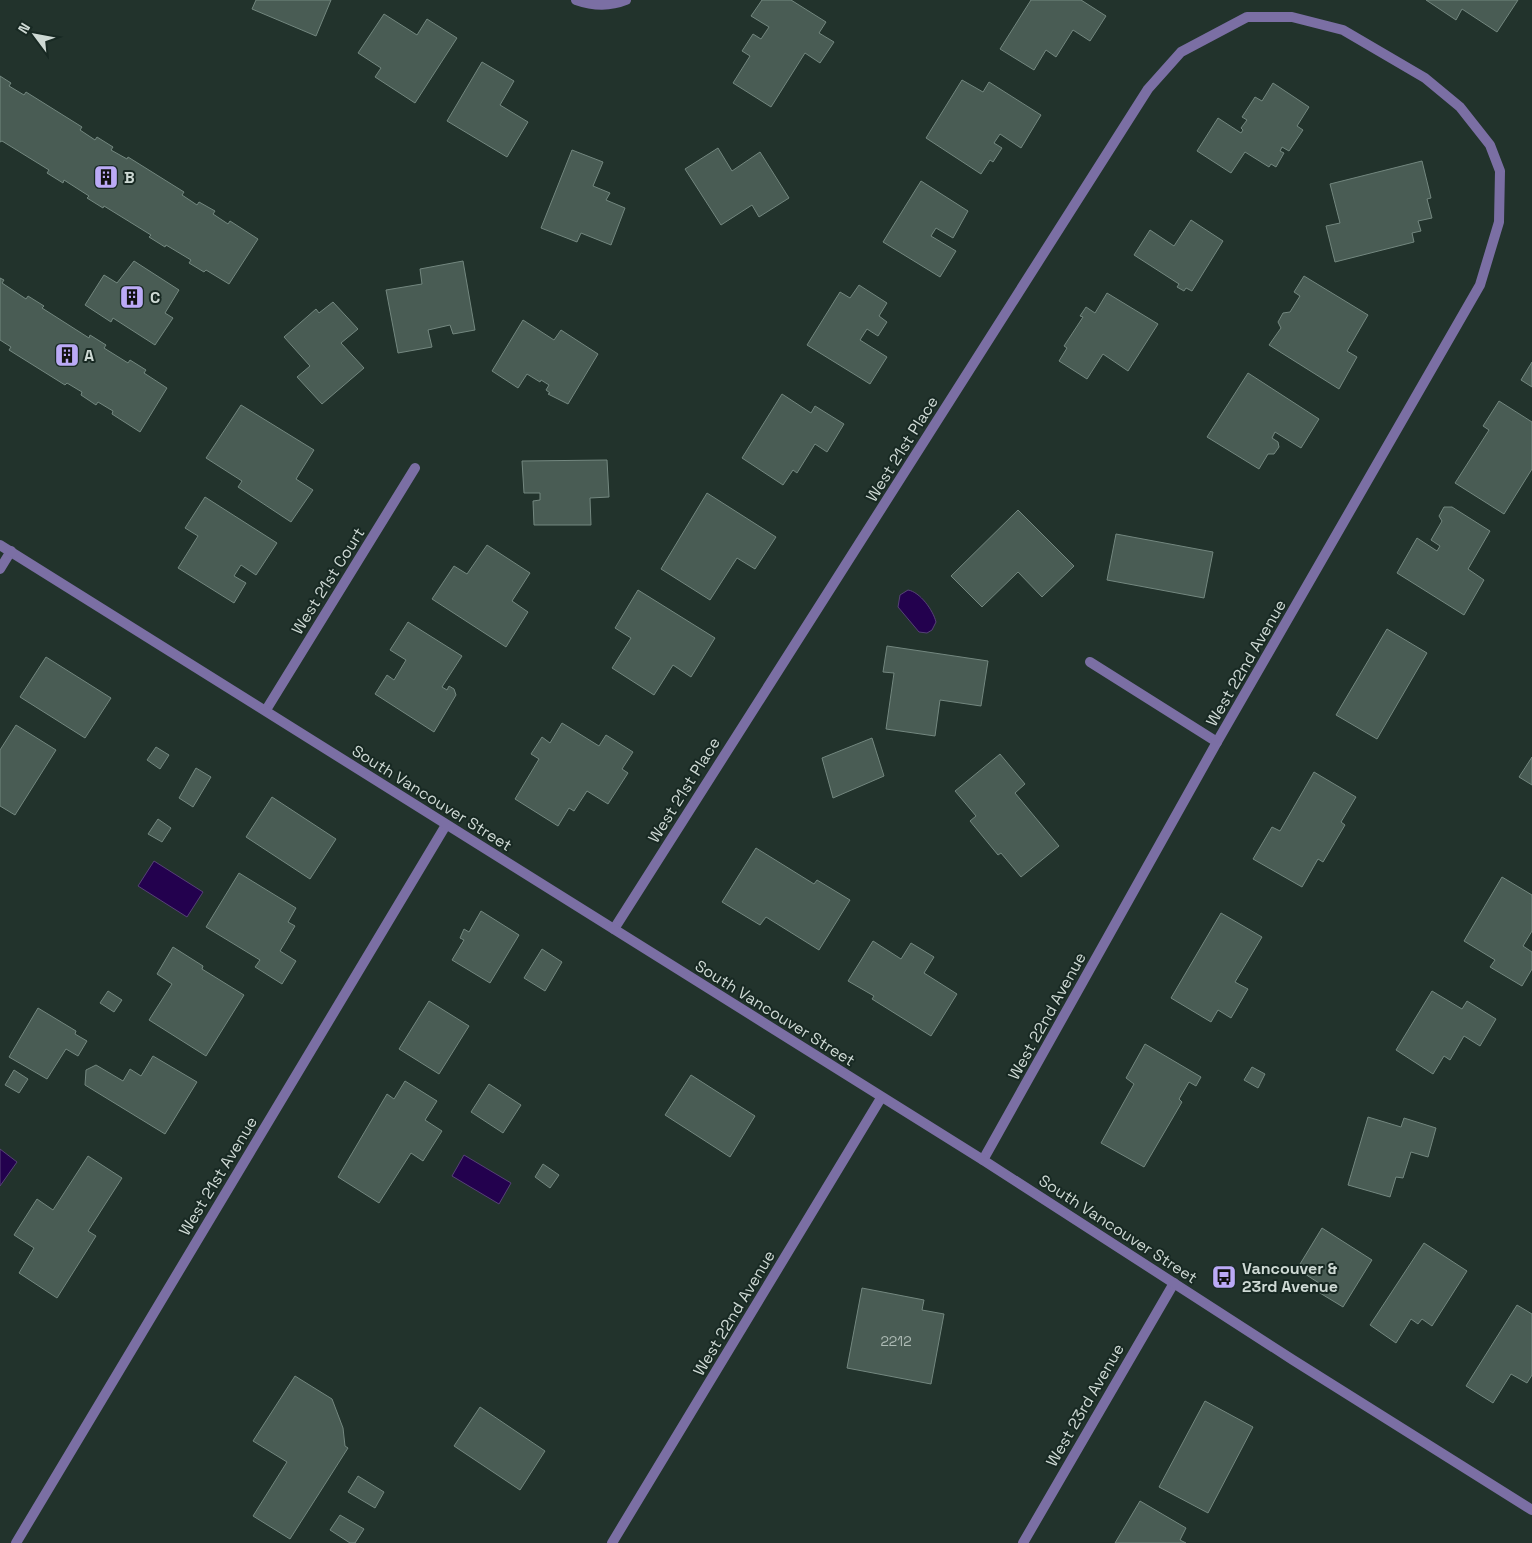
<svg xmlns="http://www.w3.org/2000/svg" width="1532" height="1543" font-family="'Space Grotesk',sans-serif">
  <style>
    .water { fill: #23014e; stroke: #564276 }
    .building { fill: #495c54; stroke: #73877f }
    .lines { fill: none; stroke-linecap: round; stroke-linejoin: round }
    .minor { stroke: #7b6fa4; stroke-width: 10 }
    .tertiary { stroke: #7b6fa4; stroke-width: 10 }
    .labels { text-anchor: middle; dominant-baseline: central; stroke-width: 4; stroke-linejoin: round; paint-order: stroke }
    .number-label { font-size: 14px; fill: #adbab4 }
    .poi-label { font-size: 16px; font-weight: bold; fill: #ced9d4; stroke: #182923; text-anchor: start }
    .street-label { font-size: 16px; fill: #ced9d4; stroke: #182923 }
  </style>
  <rect width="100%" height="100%" fill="#22332c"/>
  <!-- water -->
  <g class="water">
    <path d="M908,590C920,592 933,610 936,622L932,630L927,633L919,632L898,607L900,595Z"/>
    <path d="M154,861L203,892L187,917L138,886Z"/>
    <path d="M0,1149L17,1162L0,1186Z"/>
    <path d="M464,1155L511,1183L499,1204L452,1176Z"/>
  </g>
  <!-- building -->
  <g class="building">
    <path d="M256,0H331L316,36L252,9Z"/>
    <path d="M762,0H791L826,22L819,33L834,42L820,63L805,53L771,107L733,83L750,56L742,51L753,34L761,39L769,27L751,16Z"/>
    <path d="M1031,0H1081L1106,16L1090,41L1073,30L1056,57L1046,50L1034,70L1000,49Z"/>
    <path d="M1426,0H1518L1497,32L1462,9L1456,20Z"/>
    <path d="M384,14L417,35L427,19L457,38L415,103L375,77L381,68L358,53Z"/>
    <path d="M482,62L514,81L500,105L528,122L507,157L447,121Z"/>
    <path d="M0,76L11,83L9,86L24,95L26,92L82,127L80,130L95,140L97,137L113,147L111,150L127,159L128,157L184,192L182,195L197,205L199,202L215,211L213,214L228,224L230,221L258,239L229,284L206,270L204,272L189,263L191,260L166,245L165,247L149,237L151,235L104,206L103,208L87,198L89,196L64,180L63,183L47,173L49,170L2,141L0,142Z"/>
    <path d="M962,80L983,92L989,82L1041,115L1021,148L1000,134L994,143L1002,148L993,162L990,160L981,174L926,138Z"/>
    <path d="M1273,83L1309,107L1297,126L1303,130L1289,151L1282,147L1280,151L1284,153L1276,167L1271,164L1269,167L1245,152L1231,173L1197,151L1218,118L1241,133L1243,130L1241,128L1247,120L1242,117L1255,97L1262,101Z"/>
    <path d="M718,148L732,171L760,152L789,198L759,217L752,205L721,225L685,169Z"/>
    <path d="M572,150L603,162L593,186L610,193L606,200L625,208L611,245L581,233L577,242L541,228Z"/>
    <path d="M1422,161L1431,198L1427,199L1432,218L1418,221L1421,231L1412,233L1414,242L1335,262L1326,226L1340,223L1330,184Z"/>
    <path d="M921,181L968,211L953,238L936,228L931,236L956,251L940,277L883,242Z"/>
    <path d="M1191,220L1223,241L1192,291L1186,288L1184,291L1177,287L1179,284L1134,255L1150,230L1174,246Z"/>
    <path d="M134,261L179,290L165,313L173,318L155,345L113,318L111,322L85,305L104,275L117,283Z"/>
    <path d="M463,261L475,330L453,334L450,325L428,330L432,347L398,353L386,290L422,284L420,269Z"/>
    <path d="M1304,276L1368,315L1347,351L1357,357L1339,389L1269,345L1281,328L1278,322L1283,313L1290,312L1300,296L1294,292Z"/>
    <path d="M0,278L4,280L2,283L26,299L28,296L44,306L42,308L89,338L90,335L106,345L104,348L128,363L130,360L146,370L144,373L167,388L140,432L112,414L113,411L98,402L96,405L81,395L82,392L67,383L65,385L9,350L11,347L0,340Z"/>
    <path d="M859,285L887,303L879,316L887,322L878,336L867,329L860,340L887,357L870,384L807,345L840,292L850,298Z"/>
    <path d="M1107,293L1158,324L1128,371L1103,354L1087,379L1059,361L1067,348L1064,346L1083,317L1080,316L1086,307L1095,313Z"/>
    <path d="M333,302L358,329L341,343L364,368L322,404L297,377L310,366L284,337L316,309L319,313Z"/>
    <path d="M523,320L554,340L561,330L598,354L568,404L548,394L550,393L546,390L549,385L541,380L540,382L527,374L518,388L492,371Z"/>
    <path d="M1532,362V387L1521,380Z"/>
    <path d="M1248,373L1319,419L1301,448L1275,432L1272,438L1278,442L1279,447L1274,454H1268L1259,469L1207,437Z"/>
    <path d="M782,394L811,413L815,406L844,424L827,452L815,444L797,473L793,470L783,485L742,458Z"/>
    <path d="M1499,401L1532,422V469L1504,514L1455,483L1489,430L1483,426Z"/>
    <path d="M241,405L314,450L296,479L313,490L291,522L238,487L242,481L206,458Z"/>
    <path d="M607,460L609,497L590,498L591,525H534L533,501L540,500V493H524L522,461Z"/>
    <path d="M707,493L776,537L755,569L737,558L710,600L661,569Z"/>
    <path d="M205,497L277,543L256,575L241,565L234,576L246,583L234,603L178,568L198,536L185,528Z"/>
    <path d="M1444,507H1452L1490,531L1468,569L1484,580L1464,615L1397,573L1417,538L1437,551L1440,546L1431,540L1442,521L1439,516Z"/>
    <path d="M1018,510L1074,566L1042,597L1018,572L982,607L951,576Z"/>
    <path d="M1116,534L1213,552L1204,598L1107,580Z"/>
    <path d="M487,545L530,573L512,601L528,612L506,647L432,599L454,566L467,574Z"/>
    <path d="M638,590L715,638L691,677L673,665L654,695L612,668L631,638L615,628Z"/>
    <path d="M408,622L462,656L442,687L447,690L449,686L454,689L456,695L434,732L375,694L387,675L394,680L406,660L390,650Z"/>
    <path d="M1387,629L1427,653L1377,739L1336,715Z"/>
    <path d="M887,646L988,661L981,706L940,700L935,736L886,729L894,673L883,672Z"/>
    <path d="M46,657L111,698L85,738L20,697Z"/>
    <path d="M562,723L599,746L606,735L633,752L622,769L628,773L608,804L587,791L574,811L569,808L558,826L515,799L539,759L531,754L542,737L550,743Z"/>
    <path d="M16,725L56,750L15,815L0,806V750Z"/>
    <path d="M872,738L884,776L833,798L822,758Z"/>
    <path d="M156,747L169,755L160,769L147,760Z"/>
    <path d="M1000,754L1025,784L1015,793L1059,846L1021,877L1001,853L998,855L970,821L976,816L955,791Z"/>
    <path d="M1532,757V785L1519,777Z"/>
    <path d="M196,768L211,777L193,807L179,798Z"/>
    <path d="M1314,772L1356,797L1341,822L1345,825L1323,862L1318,859L1302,887L1253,859L1272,827L1280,831Z"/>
    <path d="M272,797L336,839L310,879L246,837Z"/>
    <path d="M158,819L171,828L162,842L148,834Z"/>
    <path d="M756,848L814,884L817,880L850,900L819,950L766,917L760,925L722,902Z"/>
    <path d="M239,873L296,908L288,922L295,926L280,951L296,961L282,984L255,967L260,960L206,927Z"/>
    <path d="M1502,877L1532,895V931L1523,946L1532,952V969L1522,986L1490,967L1495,960L1464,941Z"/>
    <path d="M481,911L519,935L490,983L452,960L464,940L460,938L464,929L469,932Z"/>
    <path d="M1221,913L1262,937L1235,982L1248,989L1231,1018L1218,1010L1211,1022L1171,998Z"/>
    <path d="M873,941L901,959L911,943L934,957L924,973L957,994L931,1036L872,999L874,996L848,981Z"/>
    <path d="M173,947L203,966L202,969L244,995L206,1056L149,1020L172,984L157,974Z"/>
    <path d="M542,949L562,962L545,991L524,978Z"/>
    <path d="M108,991L122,1000L114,1012L100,1003Z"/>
    <path d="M1432,991L1462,1009L1467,1001L1496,1019L1480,1046L1464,1036L1450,1060L1444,1056L1433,1074L1396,1050Z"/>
    <path d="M429,1001L469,1026L439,1074L399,1049Z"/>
    <path d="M38,1008L76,1031L75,1034L87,1041L78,1056L66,1049L47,1079L9,1057Z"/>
    <path d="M1145,1044L1201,1077L1196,1086L1189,1082L1179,1099L1182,1102L1144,1167L1101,1143L1134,1084L1126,1078Z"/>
    <path d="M153,1056L197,1082L165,1134L85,1085L86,1070L96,1065L123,1081L130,1069L141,1076Z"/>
    <path d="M1252,1067L1265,1074L1258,1088L1244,1080Z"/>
    <path d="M14,1070L28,1079L19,1093L5,1085Z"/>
    <path d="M691,1075L755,1116L730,1157L665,1115Z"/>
    <path d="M405,1081L437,1101L425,1120L442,1131L423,1161L411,1153L379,1203L338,1177L387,1094L394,1099Z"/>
    <path d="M489,1084L521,1105L503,1133L471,1112Z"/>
    <path d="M1368,1117L1401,1127L1404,1118L1436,1128L1428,1157L1411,1152L1403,1178L1396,1177L1390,1197L1348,1185Z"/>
    <path d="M88,1156L122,1178L88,1231L96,1236L57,1298L19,1273L34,1248L14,1235L37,1199L53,1210Z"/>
    <path d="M543,1164L559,1175L550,1188L535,1177Z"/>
    <path d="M1322,1228L1372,1260L1343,1307L1315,1290L1319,1283L1297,1269Z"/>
    <path d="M1424,1243L1467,1271L1432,1326L1422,1319L1418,1324L1411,1319L1396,1343L1370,1325Z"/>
    <path d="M862,1288L924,1300L922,1310L944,1314L931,1384L847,1368Z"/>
    <path d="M1517,1305L1532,1314V1375L1527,1383L1511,1374L1493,1403L1466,1386Z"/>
    <path d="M295,1376L332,1399L343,1428L345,1446L348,1448L290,1539L253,1516L287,1462L253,1441Z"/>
    <path d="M1205,1401L1253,1427L1208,1513L1159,1487Z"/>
    <path d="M480,1407L545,1451L520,1490L454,1446Z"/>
    <path d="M358,1476L384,1492L375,1508L348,1492Z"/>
    <path d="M1140,1501L1186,1528L1180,1540L1186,1543H1115Z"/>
    <path d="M340,1515L364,1529L355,1543H350L330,1530Z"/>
  </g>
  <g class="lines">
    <!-- minor -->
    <g class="minor">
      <path d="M576,0C593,6 609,7 626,0"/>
      <path d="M0,569L11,551"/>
      <path d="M1090,662L1217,742"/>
      <path d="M266,710L415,468"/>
      <path d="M614,929L1148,89L1181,52L1247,17H1292L1343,30L1425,78L1460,107L1490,145L1500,171L1499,222L1480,285L1217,742L983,1160"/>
      <path d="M16,1543L446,825"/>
      <path d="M612,1543L881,1098"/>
      <path d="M1023,1543L1174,1283"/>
    </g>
    <!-- tertiary -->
    <path class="tertiary" d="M0,545L983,1160L1293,1360L1532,1510"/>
  </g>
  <!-- icons -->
  <defs>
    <symbol id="building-square" viewBox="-11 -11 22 22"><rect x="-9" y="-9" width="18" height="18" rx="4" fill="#bbaaf6" stroke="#182923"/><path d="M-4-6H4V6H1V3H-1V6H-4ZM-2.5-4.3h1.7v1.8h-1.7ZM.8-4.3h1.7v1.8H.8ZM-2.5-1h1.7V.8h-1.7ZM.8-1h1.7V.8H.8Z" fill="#111"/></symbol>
    <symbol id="bus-square" viewBox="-11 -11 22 22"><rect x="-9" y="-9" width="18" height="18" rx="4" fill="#bbaaf6" stroke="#182923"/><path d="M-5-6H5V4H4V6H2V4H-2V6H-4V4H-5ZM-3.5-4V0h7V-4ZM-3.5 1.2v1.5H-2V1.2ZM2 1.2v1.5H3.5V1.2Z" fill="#111"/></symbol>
  </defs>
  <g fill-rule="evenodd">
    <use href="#building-square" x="92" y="163" width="28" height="28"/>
    <use href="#building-square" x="118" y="283" width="28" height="28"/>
    <use href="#building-square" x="53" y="341" width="28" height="28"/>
    <use href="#bus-square" x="1210" y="1263" width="28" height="28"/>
  </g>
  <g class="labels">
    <!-- number labels -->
    <g class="number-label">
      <text x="896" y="1341">2212</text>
    </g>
    <!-- poi labels -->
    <g class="poi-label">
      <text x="124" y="177">B</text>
      <text x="150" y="297">C</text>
      <text x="84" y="355">A</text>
      <text x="1242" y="1268">Vancouver &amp;<tspan x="1242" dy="18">23rd Avenue</tspan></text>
    </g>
    <!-- street labels -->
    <g class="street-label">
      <text transform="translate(902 449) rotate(-58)">West 21st Place</text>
      <text transform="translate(328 581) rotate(-58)">West 21st Court</text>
      <text transform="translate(1246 663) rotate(-60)">West 22nd Avenue</text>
      <text transform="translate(684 790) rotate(-58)">West 21st Place</text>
      <text transform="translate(432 798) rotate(32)">South Vancouver Street</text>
      <text transform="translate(775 1013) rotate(32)">South Vancouver Street</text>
      <text transform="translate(1047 1016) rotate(-61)">West 22nd Avenue</text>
      <text transform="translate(218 1176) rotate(-59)">West 21st Avenue</text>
      <text transform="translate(1118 1229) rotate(33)">South Vancouver Street</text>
      <text transform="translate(734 1313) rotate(-59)">West 22nd Avenue</text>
      <text transform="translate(1085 1405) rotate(-60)">West 23rd Avenue</text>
    </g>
  </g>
  <!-- north arrow -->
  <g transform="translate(35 35) rotate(302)" stroke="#182923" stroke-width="4" paint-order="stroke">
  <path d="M0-4L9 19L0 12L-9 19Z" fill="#ced9d4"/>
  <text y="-8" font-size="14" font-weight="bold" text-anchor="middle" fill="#ced9d4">N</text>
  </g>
</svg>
